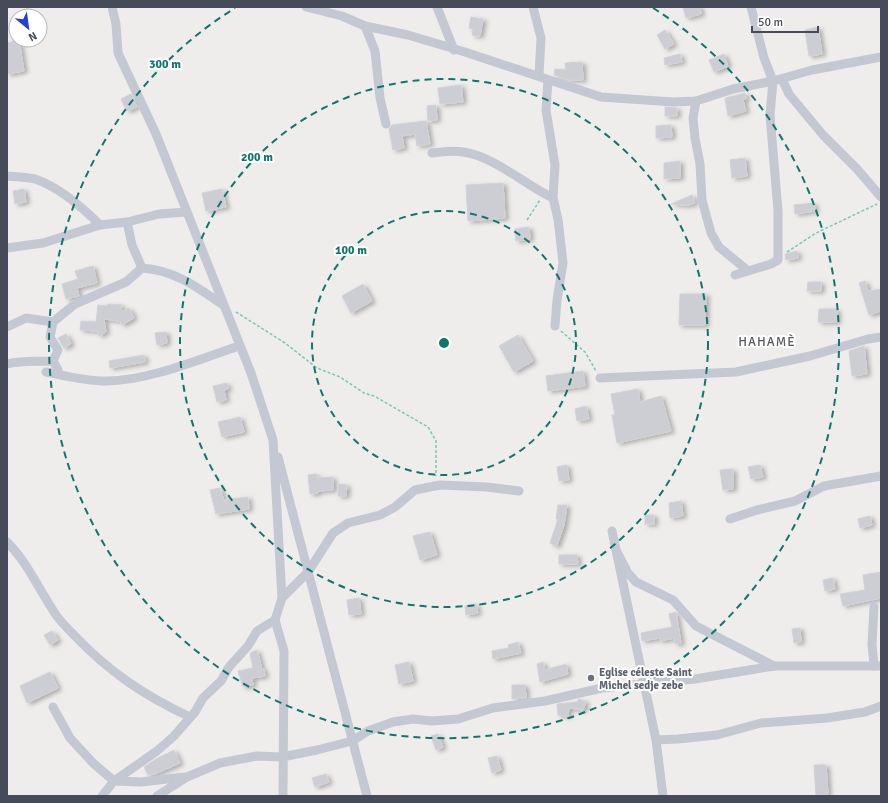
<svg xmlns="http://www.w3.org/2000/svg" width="888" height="803" font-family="Signika,sans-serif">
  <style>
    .building { fill: #cdcdd4; stroke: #d1d1d8; filter: url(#shadow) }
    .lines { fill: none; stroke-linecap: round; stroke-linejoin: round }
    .path { stroke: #76c8b5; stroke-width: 1.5; stroke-dasharray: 3 2; stroke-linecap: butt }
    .minor { stroke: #c3c8d3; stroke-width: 9 }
    .ring { fill: none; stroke: #0f766e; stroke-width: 2; stroke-dasharray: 7 5 }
    .worship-dot { fill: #6b7280; stroke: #fff; stroke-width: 1.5 }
    .labels { text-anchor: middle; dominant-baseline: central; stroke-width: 4; stroke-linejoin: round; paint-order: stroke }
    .worship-label { font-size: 11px; font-weight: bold; fill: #5b616d; stroke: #fff; text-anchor: start }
    .quarter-label { font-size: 13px; letter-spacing: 1px; fill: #595b61; stroke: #fff }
    .centre { fill: #0f766e; stroke: #fff; stroke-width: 2 }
    .ring-label { font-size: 12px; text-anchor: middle; font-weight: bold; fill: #0f766e; stroke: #fff; stroke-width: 4; stroke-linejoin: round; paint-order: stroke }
  </style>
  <defs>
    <filter id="shadow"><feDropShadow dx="3.5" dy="2" stdDeviation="2" flood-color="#0004"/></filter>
  </defs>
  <rect width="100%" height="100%" fill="#efedec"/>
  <!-- building -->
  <g class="building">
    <path d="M683,7H700L701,14L686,18Z"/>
    <path d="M471,17L483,19L480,36L472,35L473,29L469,28Z"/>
    <path d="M818,27L822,54L809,56L805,30Z"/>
    <path d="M665,30L674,44L665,49L657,35Z"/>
    <path d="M19,40L24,71L7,74V43Z"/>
    <path d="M680,54L682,62L665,65L664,58Z"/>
    <path d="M724,54L728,66L714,72L709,60Z"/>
    <path d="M582,62L583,80H570L554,75L555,69L566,70L565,63Z"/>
    <path d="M461,85L463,102L440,104L438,88Z"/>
    <path d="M745,93L746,99L743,100L746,111L728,116L725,98Z"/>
    <path d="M131,94L137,107L127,111L121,99Z"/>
    <path d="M436,105L437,120L428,121L427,106Z"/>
    <path d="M665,107L677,108V116H665Z"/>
    <path d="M426,121L430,144L417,146L415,134L402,136L404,148L393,150L389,129L392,125Z"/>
    <path d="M671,125L672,137L656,138V126Z"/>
    <path d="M745,158L747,176L732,178L730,160Z"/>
    <path d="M680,161V178L664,179V163Z"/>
    <path d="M503,183L505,218L468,221L466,185Z"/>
    <path d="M24,189L26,202L15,204L13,191Z"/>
    <path d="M222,189L226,207L206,211L202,193Z"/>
    <path d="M692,195L695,203L688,205L671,204Z"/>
    <path d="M814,203L815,211L795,214L794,205Z"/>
    <path d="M529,227L530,239L516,241L515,229Z"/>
    <path d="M797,251L798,258L786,260L785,254Z"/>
    <path d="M93,266L97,283L77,288L79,296L66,299L62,284L78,279L75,271Z"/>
    <path d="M865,281L868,291L881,289V311L869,315L859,283Z"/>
    <path d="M808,282H821V291H807Z"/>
    <path d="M363,284L372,301L351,313L342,296Z"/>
    <path d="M680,294H706L705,325H679Z"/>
    <path d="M108,304L122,305L121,312L129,308L134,318L122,325L120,321L104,319L106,332L99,336L98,331L80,330L81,321L96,322L98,305L107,306Z"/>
    <path d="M819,309H837V322H818Z"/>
    <path d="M166,332L167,343L157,345L155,333Z"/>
    <path d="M66,334L71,344L64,348L58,338Z"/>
    <path d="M518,335L533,361L514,372L499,346Z"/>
    <path d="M864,346L867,374L852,376L849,351Z"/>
    <path d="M144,355L145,362L110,368L109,361Z"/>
    <path d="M583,371L585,386L548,391L546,376Z"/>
    <path d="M227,383L228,389L224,390L226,400L217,402L213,386Z"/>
    <path d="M638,389L640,402L661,396L671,431L617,443L612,415H615L611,394Z"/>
    <path d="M586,406L589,419L577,421L575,409Z"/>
    <path d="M240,417L244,432L222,437L218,422Z"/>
    <path d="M567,465L569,480L559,481L557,467Z"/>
    <path d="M760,465L763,477L751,479L748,467Z"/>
    <path d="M733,469V489L723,490L720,470Z"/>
    <path d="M316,474L317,478L333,477V490L318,491V493L310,494L308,475Z"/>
    <path d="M338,484L347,485L346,496H338Z"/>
    <path d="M220,488L224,500L248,497L249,509L216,514L210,490Z"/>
    <path d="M681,501L683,516L670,518L669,503Z"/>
    <path d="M558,505H567L564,525L557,546L550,543L558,519H556Z"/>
    <rect x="645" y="515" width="9" height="9"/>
    <path d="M870,516L872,525L860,528L858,519Z"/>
    <path d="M430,532L437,555L420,560L413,536Z"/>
    <path d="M559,555H577L578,564H559Z"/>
    <path d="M881,572V598L843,606L840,594L865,590L863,575Z"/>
    <path d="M833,578L835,589L825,591L823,580Z"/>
    <path d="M359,598L361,614L349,615L347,600Z"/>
    <path d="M476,604L478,613L466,615L465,606Z"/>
    <path d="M676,612L681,643L675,644L674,638L660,641V638L642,641L641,633L672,627L669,614Z"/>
    <path d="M800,628L801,642L794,643L792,629Z"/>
    <path d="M52,631L58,640L50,645L44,635Z"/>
    <path d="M518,642L521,653L493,659L492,651L509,648L508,645Z"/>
    <path d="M257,650L262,670L264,669L265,676L252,678L253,685L243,687L238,671L253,668L250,653Z"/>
    <path d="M409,662L413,681L399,684L395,665Z"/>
    <path d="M543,662L545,670L566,664L568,674L540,682L537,664Z"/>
    <path d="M50,672L58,688L27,703L20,686Z"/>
    <path d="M512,685H525L526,698L512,699Z"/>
    <path d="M579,699L586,702L583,710L569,708L568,716L558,715L557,704L577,702Z"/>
    <path d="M438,734L443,747L436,750L431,736Z"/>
    <path d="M174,750L180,763L155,774L148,775L144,767L156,759Z"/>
    <path d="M497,756L501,770L492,773L488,758Z"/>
    <path d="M814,765H826L828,794L816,795Z"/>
    <path d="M326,774L329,782L315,787L312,778Z"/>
  </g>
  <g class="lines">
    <!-- path -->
    <g class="path">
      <path d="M527,220L540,200"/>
      <path d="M787,252L816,233L877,204"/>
      <path d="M236,312L285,343L317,368L340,377L364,393L374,396L428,427L436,441V476"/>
      <path d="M561,331L585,352L596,371"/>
    </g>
    <!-- minor -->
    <g class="minor">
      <path d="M112,7L116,24L118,53L156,134L251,373L273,440L282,598L275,620L284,651L283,796"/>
      <path d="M306,7L342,16L365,26L408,35L465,52L601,97L673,102L696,101L733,89L773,81L812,70L881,57"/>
      <path d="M437,7L454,50"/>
      <path d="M533,7L541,38L539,75"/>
      <path d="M365,26L375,51L380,98L386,124"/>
      <path d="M782,79L789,94L823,135L857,169L881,197"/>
      <path d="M696,101L693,118L695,138L700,164L702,200L711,233L719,247L747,270"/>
      <path d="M432,153C442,152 453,150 463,152C494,156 525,185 553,198L555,165L546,110L548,81"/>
      <path d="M7,176C16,177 26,177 35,179C59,187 82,207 100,225L127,222L132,245L142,268C174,270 197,287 223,305"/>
      <path d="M553,198L558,219L563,263L557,300L555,326"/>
      <path d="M127,222L159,214L187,212"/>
      <path d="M7,248L43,243L100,225"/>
      <path d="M735,275L771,264L778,260V211L770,115L773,81L764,58L751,7"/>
      <path d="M7,327L26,318L53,322"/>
      <path d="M7,364C22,360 37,362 53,361"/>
      <path d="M58,370L53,361L58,350L50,337L53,322L75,304L126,282L142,268"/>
      <path d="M46,372C66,376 86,381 106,381C148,381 200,359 239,346"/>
      <path d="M600,378L736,372L810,356L868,339L881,337"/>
      <path d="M278,457L367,796"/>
      <path d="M730,519L757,510L795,501L824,486L881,476"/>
      <path d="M612,531L616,550L628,573L636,582L673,600L696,626L774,666"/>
      <path d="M7,542C28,563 39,590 56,615C61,622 68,629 74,635C109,672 145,696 190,717"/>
      <path d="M616,550L656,740L678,739L717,735L761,723L827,718L865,712L881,706"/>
      <path d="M282,598L308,572L333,533L348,523L380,515L395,507L415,490L440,485L487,487L519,491"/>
      <path d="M874,607L872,644L874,666"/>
      <path d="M53,707L70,738L93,763L114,781L141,782L185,777"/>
      <path d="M656,740L663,796"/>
      <path d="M102,796L114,781L157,751L174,736L195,712L203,698L221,681L229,667L248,646L257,631L275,620"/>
      <path d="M157,796L187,777L220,763L257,756L282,757L317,750L352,741L368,731L393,722L413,719L432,721L458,719L493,708L545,701L602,688L695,679L774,666H881"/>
    </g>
  </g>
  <!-- distance rings -->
  <g class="ring">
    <circle cx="444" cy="343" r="132"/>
    <circle cx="444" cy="343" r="264"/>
    <path d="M653 8A395 395 0 1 1 235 8"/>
  </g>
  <!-- markers -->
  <circle class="worship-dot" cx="591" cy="678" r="4"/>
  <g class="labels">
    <!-- worship labels -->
    <g class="worship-label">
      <text x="599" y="672">Eglise céleste Saint<tspan x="599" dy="13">Michel sedje zebe</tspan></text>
    </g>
    <!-- quarter labels -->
    <g class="quarter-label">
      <text x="767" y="342">HAHAMÈ</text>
    </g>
  </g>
  <circle cx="444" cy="343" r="6" class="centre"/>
  <g class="ring-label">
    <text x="165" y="68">300 m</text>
    <text x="257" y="161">200 m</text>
    <text x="351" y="254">100 m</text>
  </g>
  <!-- border -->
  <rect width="888" height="803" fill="none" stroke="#464b59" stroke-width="16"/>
  <!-- north arrow -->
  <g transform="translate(28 28) rotate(151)"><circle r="19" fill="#ffffff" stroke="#b5b7bd"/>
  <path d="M0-3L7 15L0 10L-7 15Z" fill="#2141d5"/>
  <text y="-6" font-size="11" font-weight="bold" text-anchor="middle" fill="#464b59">N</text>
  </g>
  <!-- scale -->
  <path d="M752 26v6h66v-6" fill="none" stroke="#464b59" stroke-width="2"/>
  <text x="758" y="26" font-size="12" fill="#464b59" stroke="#ffffff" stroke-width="3" paint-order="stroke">50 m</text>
</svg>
